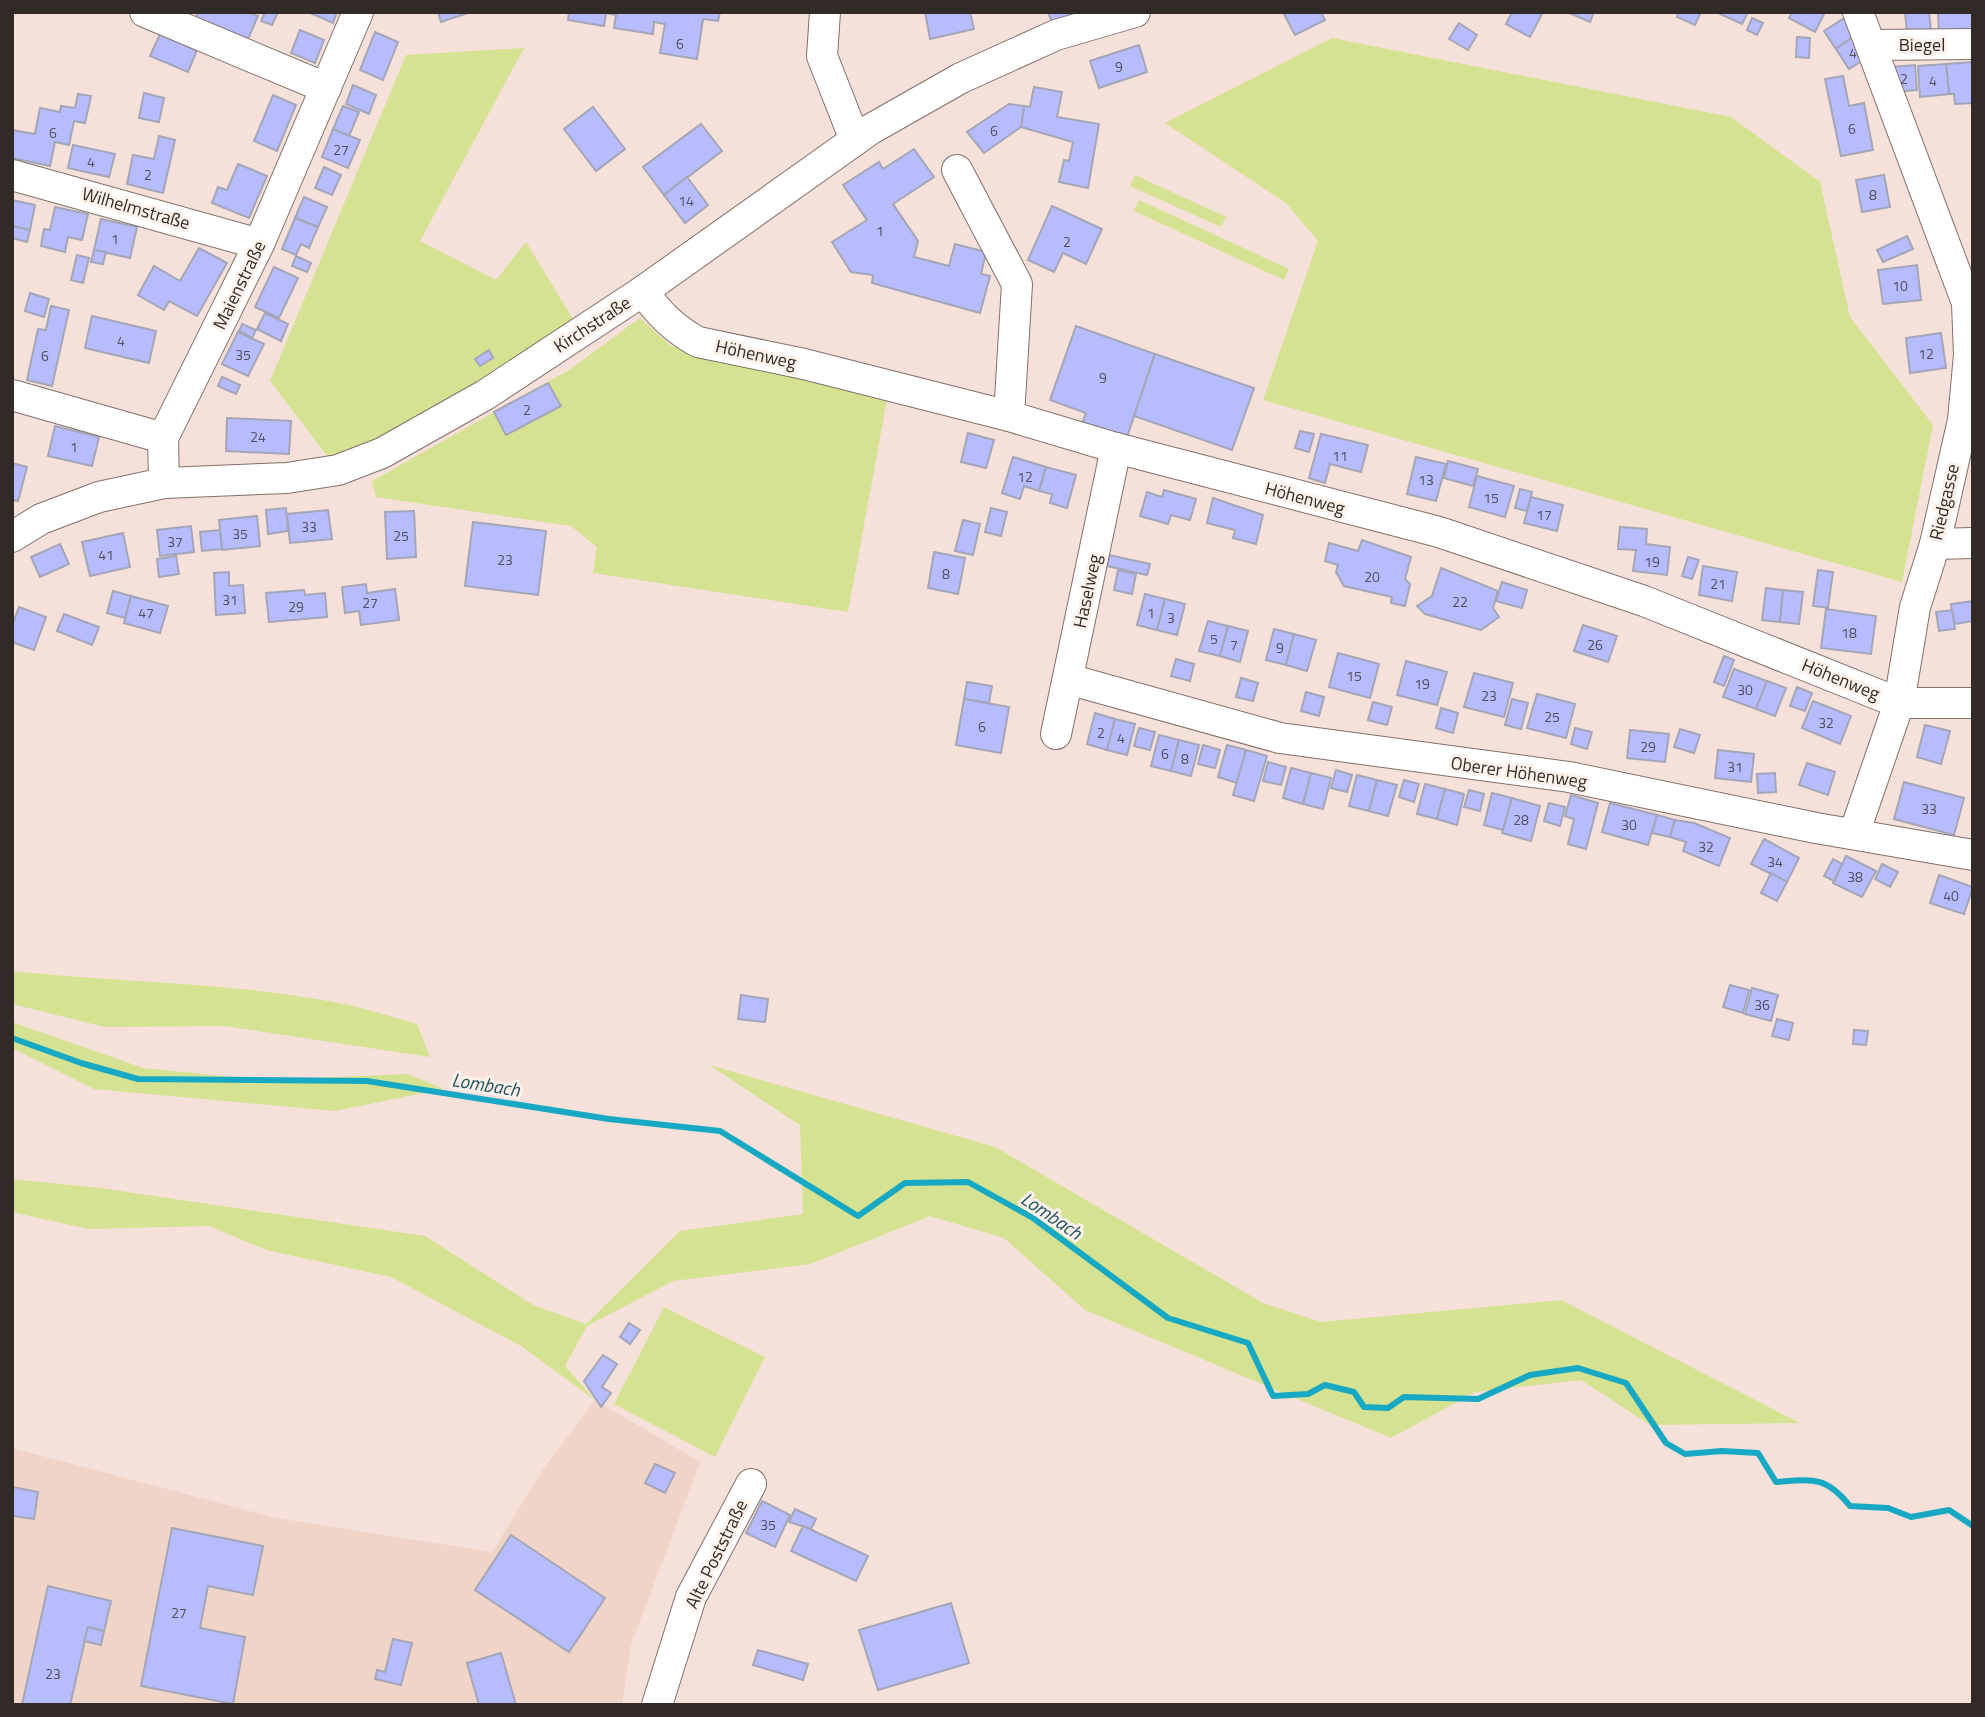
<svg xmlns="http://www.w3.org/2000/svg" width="1985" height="1717" font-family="'Titillium Web',sans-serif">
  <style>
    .built { fill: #efd4c7 }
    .green { fill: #d5e291 }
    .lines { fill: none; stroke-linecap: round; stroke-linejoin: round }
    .stream { stroke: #17a9c3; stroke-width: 6 }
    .building { fill: #b7bcfe; stroke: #a4a6b7; stroke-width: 2 }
    .minor-casing { stroke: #827069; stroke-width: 32 }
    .minor { stroke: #fff; stroke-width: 30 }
    .labels { text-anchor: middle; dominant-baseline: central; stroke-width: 6; stroke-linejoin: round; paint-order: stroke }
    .number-label { font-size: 14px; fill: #534e5d }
    .street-label { font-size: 18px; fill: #322a27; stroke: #fdf1eb }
    .water-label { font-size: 19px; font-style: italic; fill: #1f545f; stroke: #fdf1eb }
  </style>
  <rect width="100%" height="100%" fill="#f5e1d9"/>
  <!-- built -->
  <path class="built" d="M595,1400L700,1462L631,1645L622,1705H12V1448L276,1518L492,1552L546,1465Z"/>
  <!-- green -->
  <g class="green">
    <path d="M1332,38L1731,117L1820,182L1850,317L1933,425L1902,582L1263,400L1318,241L1286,203L1165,123Z"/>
    <path d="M524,48L420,241L496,280L526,242L581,332L338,470L270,381L406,55Z"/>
    <path d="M1135,175L1226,217L1221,227L1130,186Z"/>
    <path d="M1139,200L1289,269L1284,280L1134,211Z"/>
    <path d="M640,318L671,346L887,400L848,612L593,573L597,547L571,526L376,497L372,481L569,370Z"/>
    <path d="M12,971C121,983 232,982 339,1003C365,1008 391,1017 417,1024L430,1057L225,1026L105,1027L12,1004Z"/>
    <path d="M12,1022L143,1068L262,1080L408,1074L443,1089L335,1111L94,1089L12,1048Z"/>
    <path d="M709,1065L995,1147L1263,1303L1321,1322L1561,1300L1800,1423L1650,1425L1581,1380L1475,1392L1391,1438L1085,1310L1004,1238L930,1216L810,1264L673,1281L587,1326L565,1366L595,1400L521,1346L391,1277L266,1250L210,1226L88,1229L12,1212V1179L100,1188L425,1236L533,1305L586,1324L680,1231L803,1214L800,1125Z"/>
    <path d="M664,1307L765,1357L715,1457L614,1404Z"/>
  </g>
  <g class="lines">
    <!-- stream -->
    <path class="stream" d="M12,1038L81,1063L138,1079L367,1081L609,1119L720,1131L858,1216L905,1183L968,1182L1033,1218L1168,1318L1248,1343L1273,1396L1308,1394L1325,1385L1354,1392L1364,1407L1388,1408L1404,1397L1478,1399L1530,1375L1578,1368L1626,1383L1666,1443L1685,1454L1722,1451L1758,1453L1776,1482C1813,1479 1826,1476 1850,1506L1888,1508L1911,1517L1949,1510L1973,1526"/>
  </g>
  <!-- building -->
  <g class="building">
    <path d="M198,12H247L258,16L248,39L196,18Z"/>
    <path d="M265,12H278L272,25L261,21Z"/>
    <path d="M308,12H337L333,23Z"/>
    <path d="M438,12H471L441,22Z"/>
    <path d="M569,12H720L718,21L703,19L697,59L660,53L665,24L654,22L653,34L614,28L616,15L606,13L604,26L568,20Z"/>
    <path d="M925,12H970L974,29L930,39Z"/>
    <path d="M1048,12H1080L1052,22Z"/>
    <path d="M1283,12H1321L1325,20L1295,35Z"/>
    <path d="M1512,12H1543L1530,37L1506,24Z"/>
    <path d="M1567,12H1594L1590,22Z"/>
    <path d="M1678,12H1701L1695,25L1677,17Z"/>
    <path d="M1716,12H1748L1742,24Z"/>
    <path d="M1792,12H1825L1815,32L1789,18Z"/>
    <path d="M1905,12H1929L1931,30L1907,33Z"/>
    <path d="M1938,12H1973V31L1939,33Z"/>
    <path d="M1846,17L1857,34L1836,49L1824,31Z"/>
    <path d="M1752,18L1763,23L1757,35L1747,30Z"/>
    <path d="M1459,23L1477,35L1468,50L1449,39Z"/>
    <path d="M300,30L324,40L315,63L291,53Z"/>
    <path d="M375,32L398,42L383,80L360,70Z"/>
    <path d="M160,34L197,50L188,72L150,56Z"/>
    <path d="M1857,34L1871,55L1849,69L1836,49Z"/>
    <path d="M1797,37L1810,38L1809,58L1796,57Z"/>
    <path d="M1139,45L1147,72L1099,88L1090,61Z"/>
    <path d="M1973,62V103L1955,104L1954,94H1949L1946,64Z"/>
    <path d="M1946,64L1949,94L1920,97L1918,66Z"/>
    <path d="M1915,65L1917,90L1893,92L1891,67Z"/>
    <path d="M1843,76L1849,106L1864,103L1873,150L1841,156L1825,79Z"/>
    <path d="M353,85L376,95L369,114L346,104Z"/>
    <path d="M1034,87L1062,92L1057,117L1099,124L1088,188L1059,182L1064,160L1069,161L1073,142L1021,127L1024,106L1030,107Z"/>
    <path d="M144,93L164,98L159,122L139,118Z"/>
    <path d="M78,94L91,96L85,123L74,121L69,145L55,142L50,166L12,158V130L35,134L40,108L60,112L61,106L75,108Z"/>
    <path d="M273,95L296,105L277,151L254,141Z"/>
    <path d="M1009,104L1024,106L1021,127L984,153L967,132Z"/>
    <path d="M343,106L359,112L349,136L333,129Z"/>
    <path d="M593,107L625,149L596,171L564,129Z"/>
    <path d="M701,124L722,151L664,195L643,167Z"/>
    <path d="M333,129L360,140L348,168L322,157Z"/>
    <path d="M159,136L175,140L163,193L127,184L133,155L154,159Z"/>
    <path d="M73,145L115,154L109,177L68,168Z"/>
    <path d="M914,149L934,177L893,204L918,241L914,257L949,266L955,244L986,252L981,274L990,276L980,313L872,283L873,275L851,272L832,242L867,220L843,185L879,162L883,169Z"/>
    <path d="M238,164L267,176L249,218L212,203L218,187L227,190Z"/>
    <path d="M324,167L341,175L332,195L315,188Z"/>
    <path d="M1884,175L1890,207L1862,212L1856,180Z"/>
    <path d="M687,177L708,205L685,223L664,195Z"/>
    <path d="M304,197L327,207L318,227L295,218Z"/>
    <path d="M12,200L35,205L30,230L12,226Z"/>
    <path d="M1052,206L1102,229L1086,264L1063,253L1054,272L1028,260Z"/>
    <path d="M55,207L88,214L82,240L68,237L65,252L41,246L44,229L50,230Z"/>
    <path d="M295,218L318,227L309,248L301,244L296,255L282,249Z"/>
    <path d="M101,219L137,227L130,258L94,250Z"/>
    <path d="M12,226L30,230L27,242L12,238Z"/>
    <path d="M1907,236L1913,249L1883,262L1877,250Z"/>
    <path d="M199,248L227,263L197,316L169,301L164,310L138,295L154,266L180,281Z"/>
    <path d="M94,250L106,252L103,264L91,262Z"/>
    <path d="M77,255L89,258L83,283L71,280Z"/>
    <path d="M296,256L311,263L307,272L292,266Z"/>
    <path d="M1917,265L1921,300L1883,304L1878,270Z"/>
    <path d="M274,267L298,278L279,318L255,307Z"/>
    <path d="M30,293L49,299L44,317L25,311Z"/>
    <path d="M51,306L69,310L52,386L27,380L38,329L46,330Z"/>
    <path d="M265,313L288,324L281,341L257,329Z"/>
    <path d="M92,316L156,331L149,363L85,348Z"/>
    <path d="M242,324L256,330L252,338L239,331Z"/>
    <path d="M1076,326L1155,354L1126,440L1082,424L1086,413L1050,400Z"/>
    <path d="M238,332L264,344L248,376L222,364Z"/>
    <path d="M1941,333L1946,368L1910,373L1906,338Z"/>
    <path d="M489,350L493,358L480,366L475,359Z"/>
    <path d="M1155,354L1254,388L1232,450L1134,416Z"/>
    <path d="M222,377L240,385L236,394L218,386Z"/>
    <path d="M548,383L561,406L506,435L494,412Z"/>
    <path d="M227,418L291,421L289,454L226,451Z"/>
    <path d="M55,426L99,437L92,466L48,456Z"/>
    <path d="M1300,431L1314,434L1309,452L1295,448Z"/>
    <path d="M968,433L994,440L986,468L961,462Z"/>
    <path d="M1321,434L1368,445L1361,472L1330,464L1325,483L1309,478Z"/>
    <path d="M1013,457L1046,467L1039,491L1024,486L1020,499L1002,493Z"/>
    <path d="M1416,457L1446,464L1436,501L1407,494Z"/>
    <path d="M1448,461L1478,469L1473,486L1444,478Z"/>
    <path d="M12,463L27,467L18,501L12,500Z"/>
    <path d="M1046,467L1076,475L1067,508L1050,503L1052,494L1039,491Z"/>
    <path d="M1477,476L1514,486L1505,517L1469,507Z"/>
    <path d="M1520,489L1532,492L1527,511L1515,508Z"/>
    <path d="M1164,490L1196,499L1190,520L1171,515L1168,524L1140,516L1147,492L1162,497Z"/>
    <path d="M1531,497L1563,505L1557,531L1524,523Z"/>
    <path d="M1213,498L1263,515L1256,544L1233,538L1235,530L1207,523Z"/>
    <path d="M286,508L288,531L268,534L266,510Z"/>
    <path d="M991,508L1007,512L1001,536L985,532Z"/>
    <path d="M328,510L332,539L290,543L287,514Z"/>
    <path d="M414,511L416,557L387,559L385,512Z"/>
    <path d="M257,516L260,546L222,550L219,520Z"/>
    <path d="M963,520L980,524L973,555L955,551Z"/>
    <path d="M473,522L546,531L538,595L465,586Z"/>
    <path d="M191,526L194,552L160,556L157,530Z"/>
    <path d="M1620,527L1647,529L1646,544L1670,547L1667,575L1633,571L1636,550L1618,549Z"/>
    <path d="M220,530L222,549L202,551L200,532Z"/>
    <path d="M123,533L130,567L90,576L82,542Z"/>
    <path d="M1362,540L1411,557L1405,579L1410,584L1405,606L1391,603L1392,597L1344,586L1336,572L1338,565L1325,561L1329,543L1358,551Z"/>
    <path d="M60,544L69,564L40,577L31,557Z"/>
    <path d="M934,552L965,558L958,594L928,588Z"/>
    <path d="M1109,555L1150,564L1147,575L1107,566Z"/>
    <path d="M176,556L179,574L159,577L157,559Z"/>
    <path d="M1688,557L1699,560L1692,579L1682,576Z"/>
    <path d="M1703,566L1737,572L1732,601L1699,595Z"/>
    <path d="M1441,568L1498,591L1493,608L1499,617L1481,630L1425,614L1417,606L1432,596Z"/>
    <path d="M1118,570L1136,574L1132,594L1114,590Z"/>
    <path d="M1818,570L1833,572L1828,608L1813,606Z"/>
    <path d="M229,572V586L243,585L245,613L216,615L214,573Z"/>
    <path d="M1502,582L1527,590L1522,608L1496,601Z"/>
    <path d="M366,584L367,593L395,589L399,620L361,625L359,611L345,613L342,587Z"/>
    <path d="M1766,588L1783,590L1780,622L1762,620Z"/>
    <path d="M304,590L305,595L325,593L327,617L269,622L266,593Z"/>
    <path d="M1783,590L1803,592L1799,624L1780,622Z"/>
    <path d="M113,591L131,596L125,618L107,613Z"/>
    <path d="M1145,594L1165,599L1157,630L1137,625Z"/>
    <path d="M131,596L168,606L160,633L124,623Z"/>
    <path d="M1165,599L1185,604L1177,635L1157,630Z"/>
    <path d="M1973,601V621L1954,624L1951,604Z"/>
    <path d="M19,607L46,617L34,650L12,642V626Z"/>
    <path d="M1826,609L1876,616L1871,654L1821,648Z"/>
    <path d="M1952,610L1955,629L1939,631L1936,612Z"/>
    <path d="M64,614L99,627L92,645L57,631Z"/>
    <path d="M1208,621L1228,626L1220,656L1199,651Z"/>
    <path d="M1583,625L1617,636L1608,662L1574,651Z"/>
    <path d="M1228,626L1248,631L1240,662L1220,656Z"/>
    <path d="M1274,629L1294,634L1286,665L1266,660Z"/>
    <path d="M1294,634L1316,640L1307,671L1286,665Z"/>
    <path d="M1338,653L1379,664L1370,698L1329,687Z"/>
    <path d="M1724,656L1734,660L1724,686L1714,682Z"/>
    <path d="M1176,659L1194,664L1190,681L1171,676Z"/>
    <path d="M1406,661L1447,672L1437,705L1397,695Z"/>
    <path d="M1734,669L1767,681L1756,709L1723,697Z"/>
    <path d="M1474,673L1513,683L1504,717L1464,707Z"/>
    <path d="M1241,678L1258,683L1253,701L1236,697Z"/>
    <path d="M1767,681L1786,688L1775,716L1756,709Z"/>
    <path d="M967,682L992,686L989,703L964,699Z"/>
    <path d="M1797,687L1812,693L1805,711L1790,706Z"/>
    <path d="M1306,692L1324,697L1319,716L1301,711Z"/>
    <path d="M1537,694L1575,704L1566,738L1527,728Z"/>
    <path d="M964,699L1009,707L1001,753L956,745Z"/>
    <path d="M1512,699L1528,703L1521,729L1505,725Z"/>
    <path d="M1813,701L1851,716L1840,744L1802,728Z"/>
    <path d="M1373,702L1392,707L1387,725L1368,720Z"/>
    <path d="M1441,708L1458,713L1453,733L1436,728Z"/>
    <path d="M1095,713L1115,719L1107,750L1087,744Z"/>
    <path d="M1115,719L1135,724L1127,755L1107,750Z"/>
    <path d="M1925,725L1950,731L1941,764L1917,757Z"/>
    <path d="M1139,728L1155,732L1150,750L1134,746Z"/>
    <path d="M1575,728L1592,732L1587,749L1571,744Z"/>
    <path d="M1680,729L1700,735L1694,753L1674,747Z"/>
    <path d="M1630,730L1669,734L1665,762L1627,758Z"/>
    <path d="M1159,735L1179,740L1171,771L1151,766Z"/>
    <path d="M1179,740L1199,745L1191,776L1171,771Z"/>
    <path d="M1203,745L1220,750L1215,768L1198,764Z"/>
    <path d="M1227,745L1246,750L1237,783L1218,777Z"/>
    <path d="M1246,750L1267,756L1254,801L1233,795Z"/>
    <path d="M1718,750L1754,754L1751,782L1715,778Z"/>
    <path d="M1268,762L1286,767L1281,785L1263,781Z"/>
    <path d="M1807,763L1835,772L1828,795L1799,785Z"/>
    <path d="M1291,768L1311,773L1303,804L1283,798Z"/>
    <path d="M1336,770L1352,775L1347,792L1331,788Z"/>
    <path d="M1311,773L1331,778L1323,809L1303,804Z"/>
    <path d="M1775,773L1776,792L1758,793L1757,774Z"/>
    <path d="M1357,775L1377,780L1369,811L1349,806Z"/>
    <path d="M1377,780L1397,785L1388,816L1369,811Z"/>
    <path d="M1404,780L1419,784L1414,802L1399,797Z"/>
    <path d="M1904,782L1964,798L1954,835L1894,819Z"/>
    <path d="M1425,784L1445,789L1437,819L1417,814Z"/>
    <path d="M1445,789L1464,794L1457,825L1437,819Z"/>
    <path d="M1469,790L1484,794L1480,811L1464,807Z"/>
    <path d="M1492,793L1512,798L1503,830L1484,825Z"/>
    <path d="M1571,795L1598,803L1586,849L1568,844L1574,819L1565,816Z"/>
    <path d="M1512,798L1540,806L1531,841L1502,833Z"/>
    <path d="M1549,803L1565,807L1560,826L1544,821Z"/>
    <path d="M1610,803L1657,815L1648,845L1602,832Z"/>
    <path d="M1657,815L1675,820L1670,837L1652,833Z"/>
    <path d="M1675,820L1694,823L1730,838L1719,866L1683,851L1686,842L1670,837Z"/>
    <path d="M1764,839L1799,858L1787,882L1751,864Z"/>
    <path d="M1846,856L1876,871L1862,897L1833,883Z"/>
    <path d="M1833,859L1842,864L1834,881L1824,876Z"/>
    <path d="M1882,864L1898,872L1890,887L1875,879Z"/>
    <path d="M1771,873L1787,882L1777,901L1761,893Z"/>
    <path d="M1939,875L1973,887L1964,914L1930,903Z"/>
    <path d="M1730,985L1749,990L1743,1013L1723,1007Z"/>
    <path d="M1752,988L1778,995L1771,1021L1745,1014Z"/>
    <path d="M741,995L768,999L765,1022L738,1019Z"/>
    <path d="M1777,1019L1793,1023L1789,1040L1772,1036Z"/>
    <path d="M1854,1030L1868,1031L1866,1045L1853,1044Z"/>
    <path d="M629,1323L640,1330L630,1344L620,1337Z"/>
    <path d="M603,1355L617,1364L602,1387L611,1393L601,1407L584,1381Z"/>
    <path d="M655,1464L675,1473L665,1493L645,1483Z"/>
    <path d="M12,1487L38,1492L34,1519L12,1516Z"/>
    <path d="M762,1501L790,1515L775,1547L746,1533Z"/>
    <path d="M795,1509L816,1519L811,1529L789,1522Z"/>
    <path d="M803,1526L868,1556L856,1581L791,1551Z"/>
    <path d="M172,1528L263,1546L253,1595L208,1586L200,1628L245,1637L233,1704L141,1686Z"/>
    <path d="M511,1535L605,1598L569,1652L475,1590Z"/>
    <path d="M48,1586L111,1601L104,1631L88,1627L70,1705H22Z"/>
    <path d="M951,1603L969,1663L878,1690L859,1630Z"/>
    <path d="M88,1627L104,1631L101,1645L84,1641Z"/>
    <path d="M393,1639L412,1643L401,1685L375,1679L377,1670L385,1672Z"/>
    <path d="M758,1650L808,1664L803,1680L753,1665Z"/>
    <path d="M501,1653L516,1705H479L467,1663Z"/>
  </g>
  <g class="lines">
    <defs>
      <g id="minor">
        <path d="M145,12L326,88"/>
        <path d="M825,12L822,56L855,140"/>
        <path d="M1871,45L1973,44"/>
        <path d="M957,170L1017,284L1009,416"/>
        <path d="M12,175L259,244"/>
        <path d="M643,291C658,313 674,329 698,342L804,364L1009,416L1116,448L1439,532L1644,601L1899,703H1973"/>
        <path d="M12,395L163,438"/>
        <path d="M164,483L163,438L259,244L358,12"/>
        <path d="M12,537L41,519L99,497L164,483L287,478L338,470L382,453L485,395L643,291L871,129L961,78L1056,35L1135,12"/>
        <path d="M1935,544L1973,543"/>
        <path d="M1068,679L1280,738L1569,777L1816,828L1973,855"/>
        <path d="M1056,734L1116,448"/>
        <path d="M1854,834L1899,703L1915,607L1935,544L1963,420L1969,355L1967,303L1858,12"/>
        <path d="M657,1705L691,1597L751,1484"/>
      </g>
    </defs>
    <!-- minor casing -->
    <use href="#minor" class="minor-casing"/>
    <!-- minor -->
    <use href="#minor" class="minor"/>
  </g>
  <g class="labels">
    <!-- number labels -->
    <g class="number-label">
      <text x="680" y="43">6</text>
      <text x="1853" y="52">4</text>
      <text x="1119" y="66">9</text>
      <text x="1904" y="78">2</text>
      <text x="1933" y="80">4</text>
      <text x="1852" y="128">6</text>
      <text x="994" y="130">6</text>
      <text x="53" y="132">6</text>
      <text x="341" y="149">27</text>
      <text x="91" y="161">4</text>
      <text x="148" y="174">2</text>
      <text x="1873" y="194">8</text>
      <text x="686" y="200">14</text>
      <text x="880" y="230">1</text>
      <text x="115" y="238">1</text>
      <text x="1067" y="241">2</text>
      <text x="1900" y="285">10</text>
      <text x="121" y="340">4</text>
      <text x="1926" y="353">12</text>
      <text x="243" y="354">35</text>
      <text x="45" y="355">6</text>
      <text x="1103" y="377">9</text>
      <text x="527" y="409">2</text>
      <text x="258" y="436">24</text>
      <text x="74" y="446">1</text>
      <text x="1340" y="455">11</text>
      <text x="1025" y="476">12</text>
      <text x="1426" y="479">13</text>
      <text x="1491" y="497">15</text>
      <text x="1544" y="514">17</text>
      <text x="309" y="526">33</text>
      <text x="240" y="533">35</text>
      <text x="401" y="535">25</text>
      <text x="175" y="541">37</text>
      <text x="106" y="554">41</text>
      <text x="505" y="559">23</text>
      <text x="1652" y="561">19</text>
      <text x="946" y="573">8</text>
      <text x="1372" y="576">20</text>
      <text x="1718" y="583">21</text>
      <text x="230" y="599">31</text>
      <text x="1460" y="601">22</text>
      <text x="370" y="602">27</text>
      <text x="296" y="606">29</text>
      <text x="146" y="612">47</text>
      <text x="1151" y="612">1</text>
      <text x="1171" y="617">3</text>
      <text x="1849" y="632">18</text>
      <text x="1214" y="638">5</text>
      <text x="1234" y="644">7</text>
      <text x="1595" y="644">26</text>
      <text x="1280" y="647">9</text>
      <text x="1354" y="675">15</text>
      <text x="1422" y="683">19</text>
      <text x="1745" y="689">30</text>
      <text x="1489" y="695">23</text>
      <text x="1552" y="716">25</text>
      <text x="1826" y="722">32</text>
      <text x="982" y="726">6</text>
      <text x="1101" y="732">2</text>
      <text x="1121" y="737">4</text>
      <text x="1648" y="746">29</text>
      <text x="1165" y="753">6</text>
      <text x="1185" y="758">8</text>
      <text x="1735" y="766">31</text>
      <text x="1929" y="808">33</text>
      <text x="1521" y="819">28</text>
      <text x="1629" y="824">30</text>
      <text x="1706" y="846">32</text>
      <text x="1775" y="861">34</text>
      <text x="1855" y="876">38</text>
      <text x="1951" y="895">40</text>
      <text x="1762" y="1004">36</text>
      <text x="768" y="1524">35</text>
      <text x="179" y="1612">27</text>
      <text x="53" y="1673">23</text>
    </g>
    <!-- street labels -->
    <g class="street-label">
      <text x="1922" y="44">Biegel</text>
      <text transform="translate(136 208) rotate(16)">Wilhelmstraße</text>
      <text transform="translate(239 285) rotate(-64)">Maienstraße</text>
      <text transform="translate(592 324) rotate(-33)">Kirchstraße</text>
      <text transform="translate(756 354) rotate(12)">Höhenweg</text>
      <text transform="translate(1305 498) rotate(15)">Höhenweg</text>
      <text transform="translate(1944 502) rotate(-77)">Riedgasse</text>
      <text transform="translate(1087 591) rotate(-78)">Haselweg</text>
      <text transform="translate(1841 679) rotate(22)">Höhenweg</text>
      <text transform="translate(1519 772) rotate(8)">Oberer Höhenweg</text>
      <text transform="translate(716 1554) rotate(-64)">Alte Poststraße</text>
    </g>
    <!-- water labels -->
    <g class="water-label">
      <text transform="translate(486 1084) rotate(9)">Lombach</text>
      <text transform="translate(1052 1215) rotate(34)">Lombach</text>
    </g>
  </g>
  <!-- border -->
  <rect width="1985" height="1717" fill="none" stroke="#322a27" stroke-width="28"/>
</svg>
